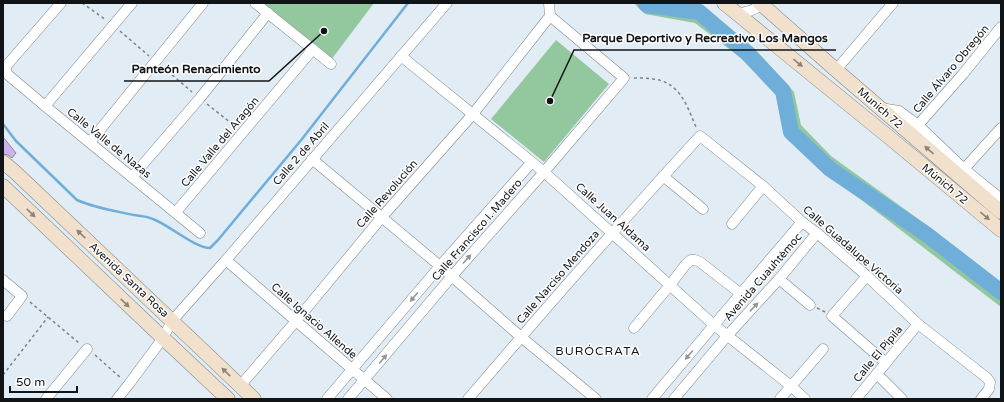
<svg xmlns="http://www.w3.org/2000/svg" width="1004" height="402" font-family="'Varela Round',sans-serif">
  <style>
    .green { fill: #93c89f }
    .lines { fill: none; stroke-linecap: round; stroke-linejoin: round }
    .stream { stroke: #70aeda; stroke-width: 2.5 }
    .river { stroke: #70aeda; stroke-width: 16 }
    .building { fill: #ccb2f0; stroke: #8e8a94 }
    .street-casing { stroke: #7d878e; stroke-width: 11 }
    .secondary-casing { stroke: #7d878e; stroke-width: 15 }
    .path { stroke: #7c8388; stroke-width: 1.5; stroke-dasharray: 3 3; stroke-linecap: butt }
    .street { stroke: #fff; stroke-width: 10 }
    .secondary { stroke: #f1e0cc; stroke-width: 14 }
    .oneway { fill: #8c847b }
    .oneway2 { fill: #949597 }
    .labels { text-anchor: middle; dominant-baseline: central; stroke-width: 3; stroke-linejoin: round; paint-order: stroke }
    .street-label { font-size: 11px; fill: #111417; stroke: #fff }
    .neighbourhood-label { font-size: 12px; letter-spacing: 1px; fill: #111417; stroke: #fff }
    .leader { fill: none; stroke: #111417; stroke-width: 1.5 }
    .callout-dot { fill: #111417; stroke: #fff; stroke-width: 1.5 }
    .callout-label { font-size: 12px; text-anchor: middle; font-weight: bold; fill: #111417; stroke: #fff; stroke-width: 3; stroke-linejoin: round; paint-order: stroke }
  </style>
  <rect width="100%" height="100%" fill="#e1ecf4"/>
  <!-- green -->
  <g class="green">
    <path d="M260,3H374L331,60Z"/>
    <path d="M634,3H691L703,5L754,48L794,92L801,125L831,156L928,226L1001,282V307L838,182L830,169L792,143L776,95L745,61L695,23L645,14Z"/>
    <path d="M556,40L609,84L544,162L491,119Z"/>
  </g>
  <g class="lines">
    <!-- stream -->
    <path class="stream" d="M3,124L16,141L77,200C95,208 115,211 134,215C140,216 147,216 153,219C169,225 195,248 210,248L218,240L302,139L408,3"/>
    <!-- river -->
    <path class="river" d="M645,3L647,5L699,12L748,54L783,91L791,132L830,169L926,234L1001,292"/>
  </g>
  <!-- building -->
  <path class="building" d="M3,137L16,153L12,158L8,155L3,154Z"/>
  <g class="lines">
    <defs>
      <g id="street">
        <path d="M61,3L7,65L6,69L7,74L45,106L200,233"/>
        <path d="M255,3L331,64"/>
        <path d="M737,13C747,13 755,10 763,3"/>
        <path d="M401,56L544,172L714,325L791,386L805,399"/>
        <path d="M836,70L893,3"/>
        <path d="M45,106L132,3"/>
        <path d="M880,108L899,111L918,125L964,169L1001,199"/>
        <path d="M918,125L963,74L1001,27"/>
        <path d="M90,142L203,3"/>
        <path d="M312,159L440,266L521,337L596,399"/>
        <path d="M964,169L1001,128"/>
        <path d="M663,176L703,209"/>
        <path d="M132,177L200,98L268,13"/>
        <path d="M176,212L313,49"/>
        <path d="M732,224L763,186"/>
        <path d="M226,260L296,321L387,399"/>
        <path d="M867,276L832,316L886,363"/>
        <path d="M779,279L810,305"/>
        <path d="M3,280L22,296L7,316"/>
        <path d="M634,328L670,285L686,264L691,260H695L700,262L741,294"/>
        <path d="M877,374L902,399"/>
        <path d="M240,386L296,321L382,217L473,114L550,16"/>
        <path d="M46,399L87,349"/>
        <path d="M117,399L129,384L163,338L172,321L226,260L447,3"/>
        <path d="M327,399L440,266L532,162"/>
        <path d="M348,399L452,276L544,172L624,78L550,16L549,3"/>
        <path d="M468,399C544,310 621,222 700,136L763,186L802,222L817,233L867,276L918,324L987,378L990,382L989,389L981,399"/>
        <path d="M652,399L714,325L802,222"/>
        <path d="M674,399L727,336L779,279L817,233"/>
        <path d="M780,399L823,349"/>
        <path d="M856,399L918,324"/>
      </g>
      <g id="secondary">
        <path d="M724,3L890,138L1001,230"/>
        <path d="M760,3L836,70L1001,212"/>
        <path d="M3,162L16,173L254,399"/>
        <path d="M3,186L163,338L228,399"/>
      </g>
    </defs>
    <!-- street casing -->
    <use href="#street" class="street-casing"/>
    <!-- secondary casing -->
    <use href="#secondary" class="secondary-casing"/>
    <!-- path -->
    <g class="path">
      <path d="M82,3L106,20"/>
      <path d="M120,31L149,56"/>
      <path d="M163,67L192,92"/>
      <path d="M634,78C640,78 647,78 653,79C680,82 687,106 696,127"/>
      <path d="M207,104L236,127"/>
      <path d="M30,302L79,343"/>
      <path d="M817,308L825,312"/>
      <path d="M95,355L122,379"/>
      <path d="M3,375L48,317"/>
    </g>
    <!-- street -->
    <use href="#street" class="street"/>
    <!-- secondary -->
    <use href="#secondary" class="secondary"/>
  </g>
  <!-- one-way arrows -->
  <defs><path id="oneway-solid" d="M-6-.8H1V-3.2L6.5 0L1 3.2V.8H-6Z"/></defs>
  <g class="oneway">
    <use href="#oneway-solid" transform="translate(798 63) rotate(39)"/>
    <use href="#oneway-solid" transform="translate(929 150) rotate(-139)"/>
    <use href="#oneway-solid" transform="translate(31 213) rotate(44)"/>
    <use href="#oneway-solid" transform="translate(985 216) rotate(40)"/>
    <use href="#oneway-solid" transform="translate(81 234) rotate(-137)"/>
    <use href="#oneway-solid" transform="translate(125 303) rotate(44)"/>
    <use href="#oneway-solid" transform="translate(226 372) rotate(-136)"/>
  </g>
  <g class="oneway2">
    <use href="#oneway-solid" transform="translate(467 259) rotate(-48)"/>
    <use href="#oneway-solid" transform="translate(414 297) rotate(130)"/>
    <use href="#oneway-solid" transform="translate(754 307) rotate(-47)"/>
    <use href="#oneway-solid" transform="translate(689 355) rotate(130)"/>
    <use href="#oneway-solid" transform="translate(383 359) rotate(-50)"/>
  </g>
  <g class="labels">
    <!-- street labels -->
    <g class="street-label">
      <text transform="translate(951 69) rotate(-50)">Calle Álvaro Obregón</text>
      <text transform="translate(880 108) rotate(41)">Munich 72</text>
      <text transform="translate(220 142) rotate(-50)">Calle Valle del Aragón</text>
      <text transform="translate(109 143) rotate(39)">Calle Valle de Nazas</text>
      <text transform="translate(301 154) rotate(-49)">Calle 2 de Abril</text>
      <text transform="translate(945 184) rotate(40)">Múnich 72</text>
      <text transform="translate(387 194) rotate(-49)">Calle Revolución</text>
      <text transform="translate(613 217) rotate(42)">Calle Juan Aldama</text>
      <text transform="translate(477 230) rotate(-49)">Calle Francisco I. Madero</text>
      <text transform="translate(853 250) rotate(41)">Calle Guadalupe Victoria</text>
      <text transform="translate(558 277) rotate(-49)">Calle Narciso Mendoza</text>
      <text transform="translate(763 277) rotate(-49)">Avenida Cuauhtèmoc</text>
      <text transform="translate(129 280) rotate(43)">Avenida Santa Rosa</text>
      <text transform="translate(314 321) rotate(41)">Calle Ignacio Allende</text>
      <text transform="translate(878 354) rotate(-50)">Calle El Pipila</text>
    </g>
    <!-- neighbourhood labels -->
    <g class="neighbourhood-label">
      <text x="598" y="351">BURÓCRATA</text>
    </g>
  </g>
  <!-- callouts -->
  <path class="leader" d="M550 101L574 50H836M324 31L269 81H124"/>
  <g class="callout-dot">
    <circle cx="550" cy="101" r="4"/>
    <circle cx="324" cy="31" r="4"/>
  </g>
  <g class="callout-label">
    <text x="705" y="42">Parque Deportivo y Recreativo Los Mangos</text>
    <text x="196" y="73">Panteón Renacimiento</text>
  </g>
  <!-- border -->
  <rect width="1004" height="402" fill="none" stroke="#111417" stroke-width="8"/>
  <!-- scale -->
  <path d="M10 386v6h67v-6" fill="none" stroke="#111417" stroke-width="2"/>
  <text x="16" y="386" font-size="12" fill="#111417" stroke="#ffffff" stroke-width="3" paint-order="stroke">50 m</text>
</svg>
